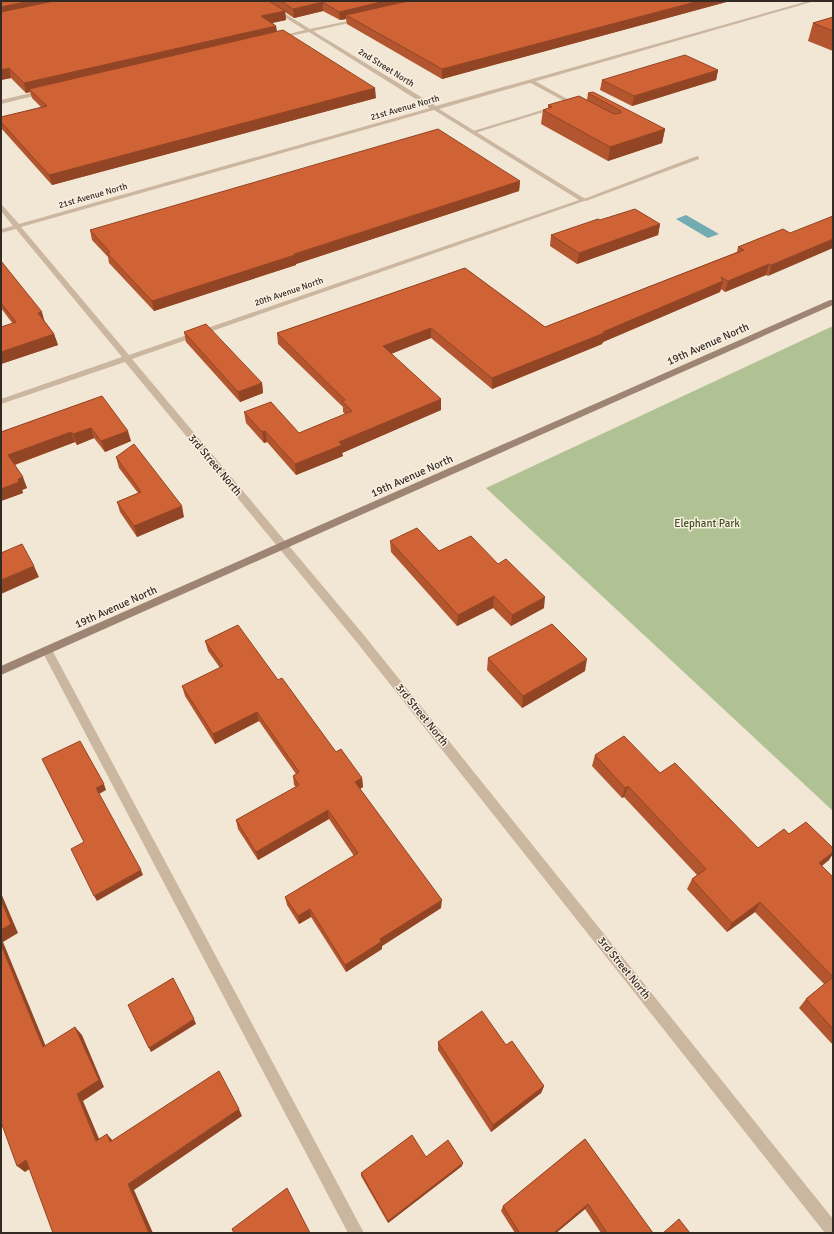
<svg xmlns="http://www.w3.org/2000/svg" width="834" height="1234" font-family="Signika,sans-serif">
  <style>
    .green { fill: #b0c294 }
    .water { fill: #72abb1 }
    .lines { fill: none; stroke-linecap: round; stroke-linejoin: round }
    .lane { fill: #cbb6a0; fill-rule: evenodd }
    .street { fill: #cbb6a0; fill-rule: evenodd }
    .secondary { fill: #9e8472; fill-rule: evenodd }
    .wall { fill: #b3552e }
    .shaded-wall { fill: #924525 }
    .building { fill: #d06335; stroke: #924525 }
    .labels { text-anchor: middle; dominant-baseline: central; stroke-width: 3; stroke-linejoin: round; paint-order: stroke }
    .far-street-label { font-size: 9px; fill: #342a24; stroke: #faf0e1 }
    .street-label { font-size: 11px; fill: #342a24; stroke: #faf0e1 }
    .park-label { font-size: 11px; fill: #415426; stroke: #faf0e1 }
  </style>
  <rect width="100%" height="100%" fill="#f2e6d4"/>
  <!-- green -->
  <path class="green" d="M833,326V811L486,488Z"/>
  <!-- water -->
  <path class="water" d="M686,215L719,234L708,238L676,219Z"/>
  <g class="lines">
    <!-- lane -->
    <g class="lane">
      <path d="M529,80H533L580,106L575,107L529,82Z"/>
      <path d="M552,107L557,108L475,133L470,132Z"/>
      <path d="M697,156L699,157V159L586,201L581,200Z"/>
      <path d="M47,647L51,648L364,1233H348L42,651L43,648Z"/>
    </g>
    <!-- street -->
    <g class="street">
      <path d="M259,1H264L310,29L362,18V20L313,31L436,106L808,1H815L439,109L587,200L132,359L363,634L833,1219V1233H825L355,640L125,362L1,404V399L122,357L16,229L1,233V229L13,226L1,211V205L3,206L19,224L430,108L309,32L276,39V37L305,30ZM434,110L579,200L129,355L21,227Z"/>
      <path d="M44,90L46,91V93L1,104V100Z"/>
    </g>
    <!-- secondary -->
    <path class="secondary" d="M830,300H833V305L1,675V666Z"/>
  </g>
  <!-- wall -->
  <g class="wall">
    <path d="M1,1H730L442,79L347,24L346,19L340,20L323,11L294,18L285,12L286,20L272,23L276,26L277,32L376,98L52,185L1,128V117L41,107L32,98L30,92L26,93L11,78L1,80Z"/>
    <path d="M833,17V51L808,41L813,23Z"/>
    <path d="M718,70L716,80L632,106L600,90L602,80Z"/>
    <path d="M588,93L665,129L662,143L608,161L541,124L543,110L548,108V105L587,100Z"/>
    <path d="M520,181L519,191L296,264V265L154,311L109,263L108,257L92,240L90,230Z"/>
    <path d="M600,220L660,224L658,235L577,264L550,246L551,235Z"/>
    <path d="M783,229L768,276L766,275L725,292L721,289L720,292L603,342L602,344L492,389L431,338L391,354L441,410L342,453L343,456L296,475L267,442L264,443L246,423L244,412L299,433L345,414L343,412V407L278,344L277,333L465,268L545,327L737,252L738,247Z"/>
    <path d="M1,261L54,334L58,345L1,364V327L13,324L1,308Z"/>
    <path d="M184,332L262,383L263,393L240,402L186,342Z"/>
    <path d="M102,396L131,441L105,452L94,438L77,445L75,442L15,465L27,488L22,490L23,493L1,501V432Z"/>
    <path d="M116,457L184,517L137,537L120,512L117,502L138,493L119,468Z"/>
    <path d="M390,541L439,551L544,608L511,626L493,608L457,626L391,552Z"/>
    <path d="M205,641L278,680L336,752L362,778L363,787L360,789L441,908L382,946V949L346,972L311,917L299,924L287,905L285,897L354,856L329,819L258,860L238,829L236,820L296,787L294,785L293,776L296,774L259,721L215,744L185,696L182,686L220,668L208,651Z"/>
    <path d="M488,658L585,671L522,708L487,670Z"/>
    <path d="M595,755L660,773L758,848L789,834L829,860L822,866L833,877V1045L799,1008L806,999L824,984L755,912L727,932L687,889L692,879L697,875L624,797L622,798L592,766Z"/>
    <path d="M438,1042L506,1045L544,1086L541,1093L491,1132L438,1050Z"/>
    <path d="M585,1139L653,1233H601L585,1209L556,1233H515L501,1211L503,1206Z"/>
    <path d="M426,1157L462,1166L388,1223L361,1176V1173Z"/>
  </g>
  <!-- shaded-wall -->
  <g class="shaded-wall">
    <path d="M30,1H75L1,16V7Z"/>
    <path d="M385,1H423L346,15V19L340,20L339,12Z"/>
    <path d="M699,1H730L442,79V69Z"/>
    <path d="M323,2V11L294,18L293,9Z"/>
    <path d="M285,11L286,20L262,25L261,16Z"/>
    <path d="M276,26L277,35L29,89L30,92L26,93L24,83Z"/>
    <path d="M9,68L11,78L1,80V70Z"/>
    <path d="M718,70L716,80L632,106L634,96Z"/>
    <path d="M375,88L376,98L52,185L49,175Z"/>
    <path d="M665,129L662,143L608,161L610,147Z"/>
    <path d="M520,181L519,191L296,264V265L154,311L152,301Z"/>
    <path d="M660,224L658,235L577,264L579,253Z"/>
    <path d="M833,239V248L768,276L771,265Z"/>
    <path d="M769,264L766,275L725,292L728,281Z"/>
    <path d="M723,281L720,292L603,342L602,344L492,389V378Z"/>
    <path d="M42,312L45,323L38,313Z"/>
    <path d="M431,328V338L383,357V346Z"/>
    <path d="M54,334L58,345L1,364V352Z"/>
    <path d="M262,383L263,393L240,402L238,392Z"/>
    <path d="M441,399V410L342,453L343,456L296,475L295,464L339,442Z"/>
    <path d="M91,428L94,438L77,445L73,434Z"/>
    <path d="M128,431L131,441L105,452L101,441Z"/>
    <path d="M265,431L267,442L264,443L262,432Z"/>
    <path d="M71,432L75,442L13,465L8,455Z"/>
    <path d="M23,477L27,488L22,490L23,493L1,501V489L18,479Z"/>
    <path d="M182,506L184,517L137,537L134,526Z"/>
    <path d="M34,566L39,577L1,594V580Z"/>
    <path d="M494,596L493,608L457,626L458,615Z"/>
    <path d="M545,597L544,608L511,626L512,615Z"/>
    <path d="M587,659L585,671L522,708L523,696Z"/>
    <path d="M257,712L259,721L215,744L213,734Z"/>
    <path d="M362,778L363,787L356,791L355,782Z"/>
    <path d="M104,784L106,790L99,794L96,788Z"/>
    <path d="M628,786L624,797L622,798L625,788Z"/>
    <path d="M328,810L329,819L258,860L256,852Z"/>
    <path d="M833,852V854L829,860L812,873L819,863Z"/>
    <path d="M141,870L143,875L97,901L94,896Z"/>
    <path d="M1,893L18,933L3,942L49,1054L43,1047L1,945Z"/>
    <path d="M442,900L441,908L382,946V949L346,972L345,965L380,939Z"/>
    <path d="M760,902L755,912L727,932L732,923Z"/>
    <path d="M310,909L311,917L299,924L298,916Z"/>
    <path d="M194,1019L196,1024L151,1052L149,1048Z"/>
    <path d="M75,1027L82,1035L104,1087L83,1101L103,1148L96,1141L77,1094Z"/>
    <path d="M544,1086L541,1093L491,1132L493,1125Z"/>
    <path d="M239,1109L242,1116L134,1190L153,1233H149L128,1184Z"/>
    <path d="M107,1134L113,1141L110,1142Z"/>
    <path d="M26,1160L34,1166L25,1172L17,1166Z"/>
    <path d="M463,1163L462,1166L388,1223V1221Z"/>
    <path d="M588,1204L585,1209L556,1233H554Z"/>
  </g>
  <!-- building -->
  <g class="building">
    <path d="M1,1H30L1,7Z"/>
    <path d="M54,1H269L285,11L261,16L276,26L24,83L9,68L1,70V12Z"/>
    <path d="M281,1H385L339,12L323,2L293,9Z"/>
    <path d="M408,1H699L442,69L346,15Z"/>
    <path d="M833,17V31L813,23Z"/>
    <path d="M283,30L375,88L49,175L1,122V117L47,106L29,89Z"/>
    <path d="M685,55L718,70L634,96L602,80Z"/>
    <path d="M593,92L665,129L610,147L543,110L552,107L548,105L579,96L614,114L621,113V111L588,93Z"/>
    <path d="M438,129L520,181L294,254L295,255L152,301L107,253L110,252L90,230Z"/>
    <path d="M635,209L660,224L579,253L551,235L598,219L600,220Z"/>
    <path d="M833,216V239L771,265L769,264L728,281L721,277L723,281L603,332L604,333L492,378L431,328L383,346L441,399L339,442L342,445L295,464L265,431L262,432L244,412L271,402L299,433L352,411L342,401L345,400L277,333L465,268L545,327L744,250L738,247L783,229L790,233Z"/>
    <path d="M1,261L42,312L38,313L54,334L1,352V327L16,322L1,303Z"/>
    <path d="M206,324L262,383L238,392L184,332Z"/>
    <path d="M102,396L128,431L101,441L91,428L73,434L71,432L8,455L23,477L18,479L19,482L1,489V432Z"/>
    <path d="M134,444L182,506L134,526L117,502L141,492L116,457Z"/>
    <path d="M417,528L439,551L471,536L498,564L506,559L545,597L512,615L494,596L458,615L390,541Z"/>
    <path d="M22,544L34,566L1,580V553Z"/>
    <path d="M552,624L587,659L523,696L488,658Z"/>
    <path d="M238,625L278,680L282,678L336,752L341,749L362,778L355,782L442,900L380,939L381,942L345,965L310,909L298,916L285,897L358,853L328,810L256,852L236,820L299,785L293,776L299,772L257,712L213,734L182,686L223,666L205,641Z"/>
    <path d="M624,736L660,773L675,763L758,848L784,829L789,834L806,822L833,848V852L819,863L833,877V1029L806,999L833,977L760,902L732,923L692,879L706,869L628,786L625,788L595,755Z"/>
    <path d="M80,741L104,784L96,788L141,870L94,896L71,849L84,842L42,759Z"/>
    <path d="M1,900L11,924L1,930Z"/>
    <path d="M1,945L43,1047L75,1027L99,1080L77,1094L96,1141L107,1134L110,1142L219,1071L239,1109L128,1184L149,1233H53L26,1160L17,1166L1,1122Z"/>
    <path d="M173,978L194,1019L149,1048L128,1005Z"/>
    <path d="M482,1011L506,1045L512,1041L544,1086L493,1125L438,1042Z"/>
    <path d="M412,1135L426,1157L448,1140L463,1163L388,1221L361,1173Z"/>
    <path d="M585,1139L653,1233H607L588,1204L554,1233H518L519,1232L503,1206Z"/>
    <path d="M287,1188L310,1233H234L232,1229Z"/>
    <path d="M679,1219L690,1233H663Z"/>
  </g>
  <g class="labels">
    <!-- far-street labels -->
    <g class="far-street-label">
      <text transform="translate(386 68) rotate(32)">2nd Street North</text>
      <text transform="translate(405 108) rotate(-16)">21st Avenue North</text>
      <text transform="translate(93 196) rotate(-16)">21st Avenue North</text>
      <text transform="translate(289 292) rotate(-19)">20th Avenue North</text>
    </g>
    <!-- street labels -->
    <g class="street-label">
      <text transform="translate(708 344) rotate(-24)">19th Avenue North</text>
      <text transform="translate(215 465) rotate(50)">3rd Street North</text>
      <text transform="translate(412 476) rotate(-24)">19th Avenue North</text>
      <text transform="translate(116 607) rotate(-24)">19th Avenue North</text>
      <text transform="translate(422 715) rotate(51)">3rd Street North</text>
      <text transform="translate(624 968) rotate(51)">3rd Street North</text>
    </g>
    <!-- park labels -->
    <g class="park-label">
      <text x="707" y="523">Elephant Park</text>
    </g>
  </g>
  <!-- border -->
  <rect width="834" height="1234" fill="none" stroke="#342a24" stroke-width="4"/>
</svg>
